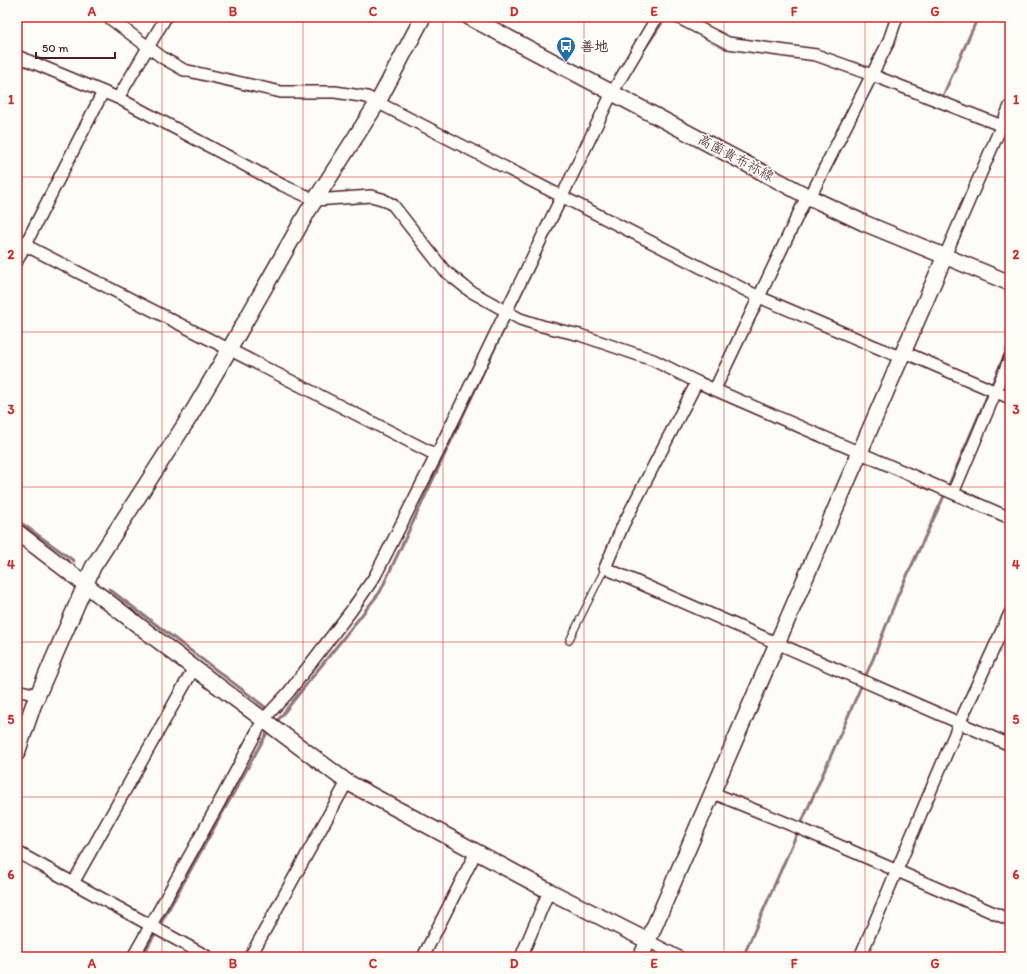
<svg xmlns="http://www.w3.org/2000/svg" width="1027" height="974" font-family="Itim,'Klee One',sans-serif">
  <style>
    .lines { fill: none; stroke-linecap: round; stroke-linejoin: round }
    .stream { stroke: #91777b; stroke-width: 3 }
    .lane-casing { stroke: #4a1f2b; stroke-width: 8 }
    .street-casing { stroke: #4a1f2b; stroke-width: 14 }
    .secondary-casing { stroke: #4a1f2b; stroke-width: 18 }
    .lane { stroke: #fdfcf7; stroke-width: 5.5 }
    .street { stroke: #fdfcf7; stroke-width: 11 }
    .secondary { stroke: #fdfcf7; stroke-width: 15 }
    .grid { fill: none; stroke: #d62828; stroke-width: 1; stroke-opacity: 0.55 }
    .labels { text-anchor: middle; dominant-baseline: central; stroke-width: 3; stroke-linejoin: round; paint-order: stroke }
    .poi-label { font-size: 14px; font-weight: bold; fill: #4a1f2b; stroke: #fdfcf7; text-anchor: start }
    .street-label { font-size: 14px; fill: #4a1f2b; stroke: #fdfcf7 }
    .neatline { fill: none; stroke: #d62828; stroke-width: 1.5 }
    .grid-label { font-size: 13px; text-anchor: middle; font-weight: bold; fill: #d62828 }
  </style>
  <rect width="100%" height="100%" fill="#fdfcf7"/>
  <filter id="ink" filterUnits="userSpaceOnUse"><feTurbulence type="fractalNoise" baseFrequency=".025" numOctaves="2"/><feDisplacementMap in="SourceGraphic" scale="8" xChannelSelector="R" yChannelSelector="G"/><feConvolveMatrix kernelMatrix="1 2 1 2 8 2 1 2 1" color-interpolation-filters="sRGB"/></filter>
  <g filter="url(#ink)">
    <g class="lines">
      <!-- stream -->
      <g class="stream">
        <path d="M640,56L666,17"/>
        <path d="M942,98L978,17"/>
        <path d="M513,310L564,204"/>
        <path d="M17,520L74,561"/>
        <path d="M109,589L265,707"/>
        <path d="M278,720L380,592L508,320"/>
        <path d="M142,957L267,733"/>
        <path d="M743,957L873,659L898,595L945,494L1010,342"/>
      </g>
      <defs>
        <path id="lane" d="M569,641L605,568"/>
        <g id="street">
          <path d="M108,17L163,58L184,70L281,92H335L367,97L759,297L902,358"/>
          <path d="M677,17L728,43L816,55L872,75L1010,129"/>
          <path d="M17,56L118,98L282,185L315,200L371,196L382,199L393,205L444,270L470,291L520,319L542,326L580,335L653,360L697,382L1010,518"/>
          <path d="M118,98L166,17"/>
          <path d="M810,197L888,43L897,17"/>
          <path d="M17,241L436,455"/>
          <path d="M945,256L1010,106"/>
          <path d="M17,261L103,92"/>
          <path d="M904,352L1010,398"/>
          <path d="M697,382L623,525L605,568L1010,745"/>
          <path d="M715,389L807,196"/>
          <path d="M953,493L1010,358"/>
          <path d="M17,690L37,695"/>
          <path d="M713,793L801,829L1010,920"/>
          <path d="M17,852L208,957"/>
          <path d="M73,883L194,668"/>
          <path d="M648,941L679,957"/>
          <path d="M133,957L219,803L263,720L288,693L351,611L375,576L439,450L612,93L657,17"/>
          <path d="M250,957L347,782"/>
          <path d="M423,957L476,852"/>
          <path d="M521,957L549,891"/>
          <path d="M860,957L959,724L1010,613"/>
        </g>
        <g id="secondary">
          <path d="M469,17L807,196L864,223L1010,283"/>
          <path d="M17,532L194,668L347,782L549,891L648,941"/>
          <path d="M17,753L33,706L93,567L189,418L229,350L308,211L378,102L423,17"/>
          <path d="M641,957L945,256"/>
        </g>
      </defs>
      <!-- lane casing -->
      <use href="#lane" class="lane-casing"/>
      <!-- street casing -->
      <use href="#street" class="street-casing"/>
      <!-- secondary casing -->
      <use href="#secondary" class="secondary-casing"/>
      <!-- lane -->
      <use href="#lane" class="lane"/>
      <!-- street -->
      <use href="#street" class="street"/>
      <!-- secondary -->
      <use href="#secondary" class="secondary"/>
    </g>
  </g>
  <!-- grid -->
  <path class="grid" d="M162,17V957M303,17V957M443,17V957M584,17V957M724,17V957M865,17V957M17,177H1010M17,332H1010M17,487H1010M17,642H1010M17,797H1010"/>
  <!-- icons -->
  <defs>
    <symbol id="bus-pin" viewBox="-11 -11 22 30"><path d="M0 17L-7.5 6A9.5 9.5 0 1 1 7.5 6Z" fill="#1f6fb2" stroke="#fdfcf7"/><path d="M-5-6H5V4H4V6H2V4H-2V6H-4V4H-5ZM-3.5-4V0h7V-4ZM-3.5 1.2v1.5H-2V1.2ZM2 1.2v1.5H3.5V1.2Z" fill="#fff"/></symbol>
  </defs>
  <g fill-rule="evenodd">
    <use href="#bus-pin" x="555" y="35" width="22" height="30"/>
  </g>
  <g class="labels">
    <!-- poi labels -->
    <g class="poi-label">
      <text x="580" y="46">善地</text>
    </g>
    <!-- street labels -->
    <g class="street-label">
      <text transform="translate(736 158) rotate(28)">高薗貴布祢線</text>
    </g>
  </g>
  <!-- margin -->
  <rect width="1027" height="974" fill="none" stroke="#fdfcf7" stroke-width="44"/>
  <!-- scale -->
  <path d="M36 52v6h79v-6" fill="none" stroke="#4a1f2b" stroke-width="2"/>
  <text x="42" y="52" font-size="12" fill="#4a1f2b" stroke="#fdfcf7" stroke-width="3" paint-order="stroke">50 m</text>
  <rect x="22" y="22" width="983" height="930" class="neatline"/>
  <g class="grid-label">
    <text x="92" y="16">A</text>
    <text x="233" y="16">B</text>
    <text x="373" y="16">C</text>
    <text x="514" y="16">D</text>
    <text x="654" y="16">E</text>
    <text x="794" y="16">F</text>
    <text x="935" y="16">G</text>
    <text x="11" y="104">1</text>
    <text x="1016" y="104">1</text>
    <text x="11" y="259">2</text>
    <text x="1016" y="259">2</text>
    <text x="11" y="414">3</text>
    <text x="1016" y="414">3</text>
    <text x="11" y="569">4</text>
    <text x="1016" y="569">4</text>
    <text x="11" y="724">5</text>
    <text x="1016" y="724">5</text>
    <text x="11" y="879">6</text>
    <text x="1016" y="879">6</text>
    <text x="92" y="968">A</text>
    <text x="233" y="968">B</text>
    <text x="373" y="968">C</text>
    <text x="514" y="968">D</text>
    <text x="654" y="968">E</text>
    <text x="794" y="968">F</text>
    <text x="935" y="968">G</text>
  </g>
</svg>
